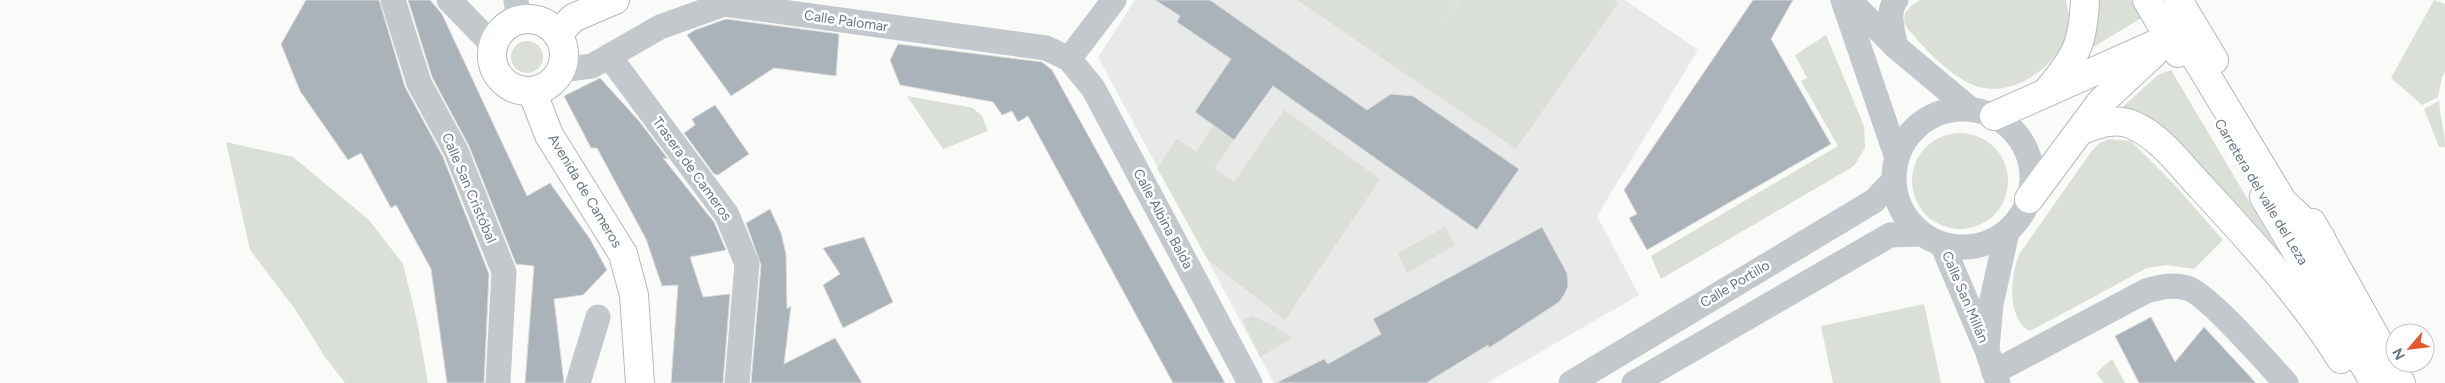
<svg xmlns="http://www.w3.org/2000/svg" width="2445" height="383" font-family="Figtree,sans-serif">
  <style>
    .built { fill: #e8e9e9 }
    .green { fill: #dadfd7 }
    .building { fill: #aab3b9; stroke: #dcdcda }
    .lines { fill: none; stroke-linecap: round; stroke-linejoin: round }
    .secondary-casing { stroke: #b3babf; stroke-width: 30 }
    .street { stroke: #c3c8cc; stroke-width: 25 }
    .secondary { stroke: #fff; stroke-width: 28 }
    .labels { text-anchor: middle; dominant-baseline: central; stroke-width: 5; stroke-linejoin: round; paint-order: stroke }
    .street-label { font-size: 14px; fill: #657683; stroke: #fff }
  </style>
  <rect width="100%" height="100%" fill="#fafaf8"/>
  <!-- built -->
  <path class="built" d="M1135,0H1625L1698,50L1597,216L1639,295L1487,383H1274L1098,57Z"/>
  <!-- green -->
  <g class="green">
    <path d="M1297,0H1458L1432,39L1459,0H1614L1618,3L1516,149Z"/>
    <path d="M1921,0H2066C2067,8 2072,23 2070,30C2059,64 2016,97 1979,87C1952,79 1926,50 1908,29L1904,23L1905,13L1912,5Z"/>
    <path d="M2096,0H2133L2143,17L2095,46L2090,47Z"/>
    <path d="M2434,0L2445,4V72L2442,77L2438,97L2422,105L2391,78Z"/>
    <path d="M1826,35L1864,126L1865,148L1854,166L1661,279L1651,256L1838,146L1801,81L1807,78L1795,55Z"/>
    <circle cx="527" cy="57" r="16"/>
    <path d="M2171,70L2294,277L2117,112L2158,75Z"/>
    <path d="M907,96L973,108L982,116L988,131L943,149Z"/>
    <path d="M2439,101C2440,117 2445,131 2445,147H2439L2424,109Z"/>
    <path d="M1284,110L1380,179L1285,320L1208,260L1157,168L1177,139L1196,152L1214,125L1234,140L1214,168L1234,182Z"/>
    <circle cx="1960" cy="181" r="48"/>
    <path d="M2109,139L2131,141L2174,184L2223,240L2194,269L2167,265L2147,268L2030,331C2006,318 2010,275 2020,253L2091,152L2098,144Z"/>
    <path d="M226,142L293,157L369,220L403,264L417,321L428,383H345L325,357L295,309L250,250Z"/>
    <path d="M1445,227L1455,245L1407,273L1398,253Z"/>
    <path d="M1924,304L1941,383H1833L1821,326Z"/>
    <path d="M1252,316L1272,325L1292,338L1260,357L1243,320Z"/>
    <path d="M2112,359L2125,383H2104L2096,373Z"/>
  </g>
  <!-- building -->
  <g class="building">
    <path d="M306,0H379L405,87L443,157L489,274L484,383H447L431,269L396,205L391,208L361,153L348,160L300,91L281,44Z"/>
    <path d="M408,0H430L442,14L527,196L550,183L590,239L607,270L583,295L554,299L564,383H525L534,266L516,264L469,146L432,77Z"/>
    <path d="M1155,0H1210L1367,110L1391,94L1413,96L1519,169L1477,230L1273,86L1234,140L1195,112L1231,59L1177,22L1180,16Z"/>
    <path d="M1753,0H1793L1771,39L1831,144L1647,250L1629,218L1637,214L1624,190Z"/>
    <path d="M726,19L839,34L836,76L774,68L731,96L687,35L695,30Z"/>
    <path d="M898,44L1042,62L1052,70L1225,383H1173L1028,116L1018,122L1012,111L1002,115L993,102L900,85L890,60Z"/>
    <path d="M600,78L639,121L668,159L663,158L714,222L726,250L690,257L703,297L730,294L723,383H671L678,285L662,286L646,239L597,148H591L564,96Z"/>
    <path d="M715,105L749,154L718,175L714,174L684,133L695,125L692,119Z"/>
    <path d="M770,209L781,233L786,254L787,309L791,306L784,364L835,338L862,383H751L761,265L746,223Z"/>
    <path d="M1542,227L1567,273L1568,286L1564,295L1559,302L1489,348L1488,345L1426,383H1276L1324,359L1328,364L1381,334L1373,319Z"/>
    <path d="M864,237L893,302L843,328L823,285L840,274L823,248Z"/>
    <path d="M2151,317L2175,362L2204,327L2256,383H2139L2115,336Z"/>
  </g>
  <g class="lines">
    <defs>
      <g id="secondary">
        <path d="M2147,0L2178,53"/>
        <path d="M2178,0L2214,60"/>
        <circle cx="528" cy="55" r="36"/>
        <path d="M558,34L573,18L615,0"/>
        <path d="M2048,90C2076,57 2083,44 2085,0"/>
        <path d="M532,91L549,135L623,254L634,295L640,383"/>
        <path d="M1994,116L2169,38L2188,45L2283,202L2321,238"/>
        <path d="M2082,130C2098,124 2116,117 2133,125C2162,138 2181,166 2202,188C2251,241 2303,298 2341,359"/>
        <path d="M2264,197L2375,383"/>
        <path d="M2029,199L2101,102L2154,53"/>
        <path d="M2312,223L2401,383"/>
      </g>
    </defs>
    <!-- secondary casing -->
    <use href="#secondary" class="secondary-casing"/>
    <!-- street -->
    <g class="street">
      <path d="M393,0L419,83L456,151L504,272L498,383"/>
      <path d="M449,0L493,45"/>
      <path d="M516,0L519,20"/>
      <path d="M1843,0L1897,158"/>
      <path d="M1849,0L1896,47L1970,109"/>
      <path d="M1896,0C1886,13 1893,32 1896,47"/>
      <path d="M609,56L727,215L747,264L737,383"/>
      <path d="M1069,59L1114,0"/>
      <path d="M561,70L592,66L660,27L724,4L1046,48L1069,59L1093,88L1250,383"/>
      <circle cx="1963" cy="178" r="69"/>
      <path d="M1942,244L1987,350L1998,383"/>
      <path d="M1987,348L1991,304L2007,232"/>
      <path d="M1994,372L2146,291C2160,287 2172,284 2187,288C2207,293 2268,364 2286,383"/>
      <path d="M578,383L598,317"/>
      <path d="M1571,383L1874,201L1894,180"/>
      <path d="M1634,383L1890,235L1921,234"/>
    </g>
    <!-- secondary -->
    <use href="#secondary" class="secondary"/>
  </g>
  <g class="labels">
    <!-- street labels -->
    <g class="street-label">
      <text transform="translate(846 21) rotate(8)">Calle Palomar</text>
      <text transform="translate(692 169) rotate(54)">Trasera de Cameros</text>
      <text transform="translate(469 188) rotate(67)">Calle San Cristóbal</text>
      <text transform="translate(585 191) rotate(59)">Avenida de Cameros</text>
      <text transform="translate(2261 192) rotate(59)">Carretera del valle del Leza</text>
      <text transform="translate(1163 219) rotate(62)">Calle Albina Balda</text>
      <text transform="translate(1735 284) rotate(-31)">Calle Portillo</text>
      <text transform="translate(1965 297) rotate(67)">Calle San Millán</text>
    </g>
  </g>
  <!-- north arrow -->
  <g transform="translate(2410 348) rotate(242)"><circle r="24" fill="#ffffff" stroke="#c1c8cd"/>
  <path d="M0-4L9 19L0 12L-9 19Z" fill="#e4572e"/>
  <text y="-8" font-size="14" font-weight="bold" text-anchor="middle" fill="#657683">N</text>
  </g>
</svg>
